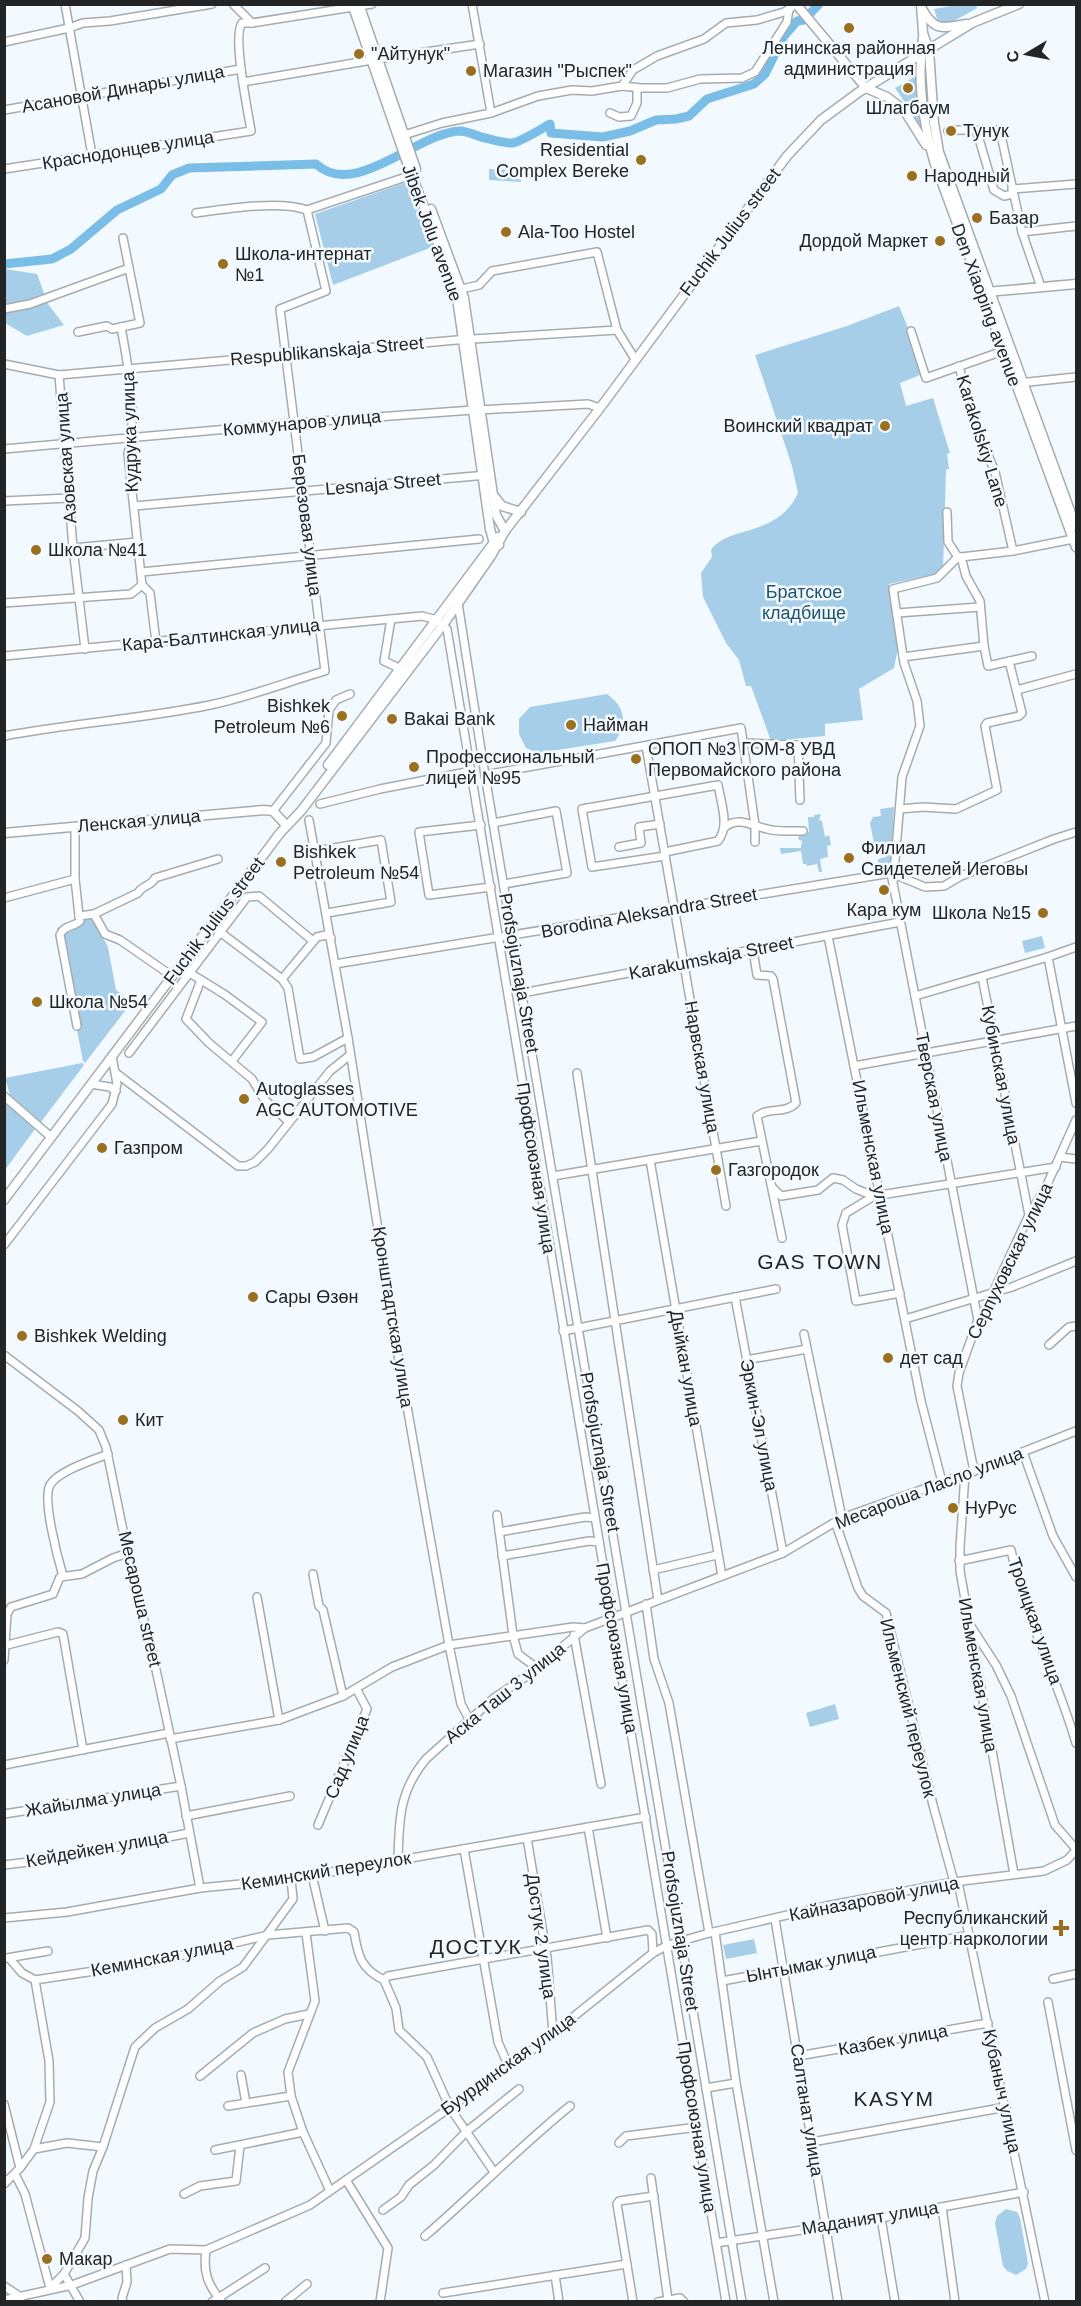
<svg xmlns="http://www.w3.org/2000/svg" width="1081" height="2306" font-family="Helvetica,sans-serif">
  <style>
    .green { fill: #a6cee9 }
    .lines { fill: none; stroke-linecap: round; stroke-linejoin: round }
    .river { stroke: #7abee8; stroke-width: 9 }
    .minor-casing { stroke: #a5acb0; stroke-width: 10 }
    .major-casing { stroke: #a5acb0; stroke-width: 11 }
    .minor { stroke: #fff; stroke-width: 7 }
    .major { stroke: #fff; stroke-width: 8 }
    .poi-dot { fill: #9a701e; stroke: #f3faff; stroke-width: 2 }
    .labels { text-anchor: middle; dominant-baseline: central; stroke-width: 5; stroke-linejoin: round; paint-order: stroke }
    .poi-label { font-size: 18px; fill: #222426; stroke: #f3faff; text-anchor: start }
    .street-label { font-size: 18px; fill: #222426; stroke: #f3faff }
    .park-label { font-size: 18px; fill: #205370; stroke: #f3faff }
    .quarter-label { font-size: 21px; letter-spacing: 1.5px; fill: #222426; stroke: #f3faff }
  </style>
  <rect width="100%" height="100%" fill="#f3faff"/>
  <!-- green -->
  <g class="green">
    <path d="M963,4L976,5L977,8L947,25L938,22L934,9Z"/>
    <path d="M918,75L921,123L920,125L895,88Z"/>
    <path d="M489,169L521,170V182L489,180Z"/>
    <path d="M410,181L435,246L333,285L315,214Z"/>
    <path d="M5,269L37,274L48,304L64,325L27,336L5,323Z"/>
    <path d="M899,306L911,335L920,375L900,383L906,406L933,398L950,453L947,454L949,469L946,470L943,570L939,573L889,584L898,648L894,668L859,689L863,720L825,724V736L771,741L751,686H746L739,660L726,643L703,597L701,573L712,557L711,550C728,525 777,538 798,493L792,466L755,355L847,326Z"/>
    <path d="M607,694C625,707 628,723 615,741L538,753L526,748L519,734V719L530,707Z"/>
    <path d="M894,807L891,864L878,867V859L886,857L885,851L878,852L875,850L874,847L878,846L877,843H874L870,823L873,817L881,816L880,809Z"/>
    <path d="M821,814L819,820L822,821L825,837L829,835L831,845L827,846L828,857L820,859L822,872H819L817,864L807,866L806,864H803L801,851L781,854L780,848H801L802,841L799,840L798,835L809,832L808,817H814V815Z"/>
    <path d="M92,918L108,947L116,990L132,1002L85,1063L83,1061L57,928Z"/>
    <path d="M1042,936L1045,948L1025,953L1022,941Z"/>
    <path d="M82,1063L84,1065L41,1122L10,1095L5,1078Z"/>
    <path d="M5,1101L35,1129L5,1170Z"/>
    <path d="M835,1704L839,1719L810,1727L806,1713Z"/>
    <path d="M754,1939L757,1953L726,1959L723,1945Z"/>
    <path d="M1006,2209L1017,2212L1020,2218L1028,2263L1026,2269L1016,2275L1007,2271L1003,2266L995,2223L997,2216Z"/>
  </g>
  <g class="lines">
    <!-- river -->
    <path class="river" d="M4,264L52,259L71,249L117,210L161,189L172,175L189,168L316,164C355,200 418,132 460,131C466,131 475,135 481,137C490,139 505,144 513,143C522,141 541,129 550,124L551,133L603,137L630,131L656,120L676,119L689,116L707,99L754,84L765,74L784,36L797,21L804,20L819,4"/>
    <defs>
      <g id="minor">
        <path d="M65,4L92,155"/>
        <path d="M233,4L252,23L372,4"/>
        <path d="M472,4L491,113"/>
        <path d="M4,42L69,28L83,23L110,21L212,4"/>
        <path d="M243,82L378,59L480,44"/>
        <path d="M622,86L633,70L657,56L704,39L726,23L757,20L784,12L791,8"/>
        <path d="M4,110L241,69"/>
        <path d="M610,113L619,117L631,116L637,103V88"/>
        <path d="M948,131C964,128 979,132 996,130L1001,135L1022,232L1041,287"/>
        <path d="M977,132L994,190L1004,196L1013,194"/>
        <path d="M404,135L442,123L491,113L538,96L572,90L592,91L622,86L641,88H667L700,79L742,78L755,72L787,22L789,9"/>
        <path d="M4,169L251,131C248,111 232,36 242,23H252"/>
        <path d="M1012,189L1076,184"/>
        <path d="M196,213C225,209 281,200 307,210"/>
        <path d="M1022,232L1076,226"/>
        <path d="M462,289L479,285L492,271L597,252L617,330"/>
        <path d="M4,309L30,304L129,268"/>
        <path d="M121,327C128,366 138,415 128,454L142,585L150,593L156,642"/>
        <path d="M911,331L926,378L1003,351"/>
        <path d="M78,332L107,326L112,329L140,323L123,238"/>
        <path d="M4,364L59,375L457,340L617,330L635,359"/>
        <path d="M959,366L971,413L995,472L1013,551"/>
        <path d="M59,375L73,548L85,649"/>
        <path d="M1019,383L1076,377"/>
        <path d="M479,410L588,404L600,408"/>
        <path d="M4,449L294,423L473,410"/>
        <path d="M4,501L69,498"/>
        <path d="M134,506L487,475"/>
        <path d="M947,512L948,542L958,557"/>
        <path d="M73,548L138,542"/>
        <path d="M961,557H958L937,578L893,589L904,663L917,701L920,726L902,777L895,861L891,873L978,1320"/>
        <path d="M141,572L479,539"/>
        <path d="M4,603L131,594L142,585"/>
        <path d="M458,603L485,775L742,2302"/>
        <path d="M897,613L980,607"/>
        <path d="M391,619L384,661L401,669"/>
        <path d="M4,656L422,616L437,620L447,629L726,2302"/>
        <path d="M1032,656L988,666L984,646L980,601L966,576L961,557L1013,551L1073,539"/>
        <path d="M903,657L984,646"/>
        <path d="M1017,690L1076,674"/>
        <path d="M4,736C73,723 142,719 210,705C249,697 287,682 325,671L280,309L326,291L307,210L412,175"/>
        <path d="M744,743L798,745L800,800"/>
        <path d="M646,746L726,1206"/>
        <path d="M485,775L741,728L755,825V842"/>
        <path d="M320,804L380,789L472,771"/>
        <path d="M900,809L923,807L956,809L997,790L985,726L987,723L1019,716L1022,713L1009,661"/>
        <path d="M273,811L326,743L329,710L336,700L350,694"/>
        <path d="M309,820L348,1038L395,1338L449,1645L461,1704L469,1719"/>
        <path d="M493,823L556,811L567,873L504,884"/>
        <path d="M481,825L419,832L429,895L491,887"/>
        <path d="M75,827V879L79,916L94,914L138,893C142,885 152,886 155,878L218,859"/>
        <path d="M725,827C738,816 753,826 767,829C779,832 791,831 803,831"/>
        <path d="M619,847L641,843L639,827L660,824"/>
        <path d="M316,851L381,840L391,902L327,913"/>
        <path d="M665,852L718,841C730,826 721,803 718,785L582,809L592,867L665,856"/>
        <path d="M891,873L925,887L944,886L961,876L1054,839L1076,832"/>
        <path d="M4,898L75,879"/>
        <path d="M94,914L105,934L120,940L172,976"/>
        <path d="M220,932L282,979L288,988L300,1059L313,1057L348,1038"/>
        <path d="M828,936L921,1401L942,1482"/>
        <path d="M753,950L757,975L771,976L773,979L796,1103C786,1114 768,1107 757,1116L782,1238"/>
        <path d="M1048,957L1076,1103"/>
        <path d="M335,964L891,873"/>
        <path d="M180,967L224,994L262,1022L232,1061"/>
        <path d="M982,977L1029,1215"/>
        <path d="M282,979L317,937L326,935L331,938"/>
        <path d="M201,980L186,1019L209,1043L252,1079L264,1099L289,1122"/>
        <path d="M522,993L900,922"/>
        <path d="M915,996L1048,957L1076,947"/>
        <path d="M77,1026L60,935C64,925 74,927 80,921L79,916"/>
        <path d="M129,1053L247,897L259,896L313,941"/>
        <path d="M854,1066L1076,1026"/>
        <path d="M116,1073L238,1166H246L255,1162L268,1149L330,1071L350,1055"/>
        <path d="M577,1073L658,1600"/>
        <path d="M91,1084L110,1087L116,1091"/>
        <path d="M4,1096L51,1137"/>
        <path d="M1060,1157L1076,1159"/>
        <path d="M650,1160L722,1576"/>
        <path d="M553,1176L761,1141"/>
        <path d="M773,1188L781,1196L818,1190L833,1178L843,1180L856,1189L874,1196"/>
        <path d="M4,1245L112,1104L117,1084L112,1056"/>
        <path d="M900,1293L856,1301L842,1225L846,1213L874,1196L1056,1167"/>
        <path d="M735,1297L783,1553"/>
        <path d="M905,1319L1012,1287L1076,1261"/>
        <path d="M563,1331L776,1289"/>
        <path d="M804,1334L842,1518L837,1527L858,1588L863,1596L886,1613L933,1805L954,1882"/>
        <path d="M1049,1345L1069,1327L1076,1326"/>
        <path d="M4,1355L78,1411L99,1430L106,1447L135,1589L150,1642L181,1786L200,1888"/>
        <path d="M746,1360L807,1349"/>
        <path d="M1023,1452L1053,1536L1076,1577"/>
        <path d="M974,1471L957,1386L959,1373L978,1320L984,1312L1029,1215L1046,1187L1076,1120"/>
        <path d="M965,1474L960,1547V1571L1014,1874"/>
        <path d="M497,1515L513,1635L518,1654L537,1668"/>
        <path d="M499,1532L585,1517L595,1518"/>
        <path d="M502,1556L589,1541L599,1542"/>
        <path d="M959,1561L1011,1550C1025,1617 1057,1678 1076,1743"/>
        <path d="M653,1570L717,1555"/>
        <path d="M313,1574L319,1606L323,1610L343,1696"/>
        <path d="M63,1576C58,1559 42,1499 50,1485C58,1471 93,1460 108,1454"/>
        <path d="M257,1597L279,1720"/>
        <path d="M646,1604L654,1659L669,1703L709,1933"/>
        <path d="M970,1625L996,1665L1011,1696L1055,1825L1076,1849"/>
        <path d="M574,1635L601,1784"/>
        <path d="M7,1645L58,1632L63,1634L83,1750"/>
        <path d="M4,1660L7,1614L11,1607L53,1594L60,1577L82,1574L113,1558L128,1553"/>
        <path d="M170,1739L279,1720L343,1696L392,1667L449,1645L573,1627L585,1628L783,1553L842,1518L974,1471L1076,1431"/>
        <path d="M4,1765L169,1733"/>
        <path d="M4,1814L181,1786"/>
        <path d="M186,1816L290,1796"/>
        <path d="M318,1825L367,1709L357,1690"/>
        <path d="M588,1827L607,1938"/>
        <path d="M527,1838L547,1957L553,2034"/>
        <path d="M464,1849L498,2042L509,2067"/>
        <path d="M398,1860C399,1820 399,1791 426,1759L494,1698L531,1673L585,1628"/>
        <path d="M4,1865L61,1858L189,1833"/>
        <path d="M312,1875L325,1931"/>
        <path d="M958,1882L1045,2302"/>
        <path d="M4,1918L67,1912L200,1888L291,1879L646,1817"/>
        <path d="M775,1919L838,2302"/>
        <path d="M715,1932L736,2083L774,2302"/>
        <path d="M306,1933L315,2001L288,2072L291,2096L303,2132L330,2191"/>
        <path d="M7,1958L48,1951"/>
        <path d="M9,1958L22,1973L35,1980L154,1962L268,1935L348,1928L354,1932C358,1956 361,1969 384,1980"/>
        <path d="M1053,1979L1076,1974"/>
        <path d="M722,1981L970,1935"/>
        <path d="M1048,2002L1076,2150"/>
        <path d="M798,2056L988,2023"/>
        <path d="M241,2075L246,2103"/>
        <path d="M200,2076L253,2033L285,2019L309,2014"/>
        <path d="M706,2088L736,2083"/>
        <path d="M4,2104L20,2168"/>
        <path d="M228,2106L291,2096"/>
        <path d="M812,2142L1006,2107"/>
        <path d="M619,2143L626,2136L698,2127"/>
        <path d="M34,2149L67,2143L103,2147"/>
        <path d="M215,2150L303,2132"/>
        <path d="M494,2172L450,2108L427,2057L399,2030L396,2008L384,1980L388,1976L648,1930L652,1934L653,1953"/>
        <path d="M15,2174L25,2194L50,2288"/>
        <path d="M651,2178L668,2300"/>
        <path d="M346,2180L388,2248L380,2302"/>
        <path d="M4,2184L20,2168L34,2149L50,2102L49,2061L35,1980"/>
        <path d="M184,2194L200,2186L236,2181L240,2146"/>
        <path d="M942,2207L955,2302"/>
        <path d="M383,2210L401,2197L409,2185L434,2165L466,2132L519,2089"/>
        <path d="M881,2218L895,2302"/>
        <path d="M425,2236C474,2194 519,2147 570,2106"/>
        <path d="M716,2243L881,2218L1024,2192"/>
        <path d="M206,2250C203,2272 207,2284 222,2302"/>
        <path d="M64,2274L80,2302"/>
        <path d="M555,2275L559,2302"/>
        <path d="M4,2286L19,2296L21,2302"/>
        <path d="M50,2288L64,2274L85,2238L88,2198L93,2171L103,2147L135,2047L155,2028L188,2009L220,1981L243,1967L293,1899L291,1879"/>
        <path d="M443,2293L627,2264"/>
        <path d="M4,2300L72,2285L170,2249L206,2250L310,2205L527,2054L653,1953L668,1945L709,1933L826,1906L954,1882L1044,1871L1067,1860L1076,1850"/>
        <path d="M123,2302L122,2298L127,2282L126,2265"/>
        <path d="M212,2302L265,2268"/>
        <path d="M285,2302L307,2284"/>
        <path d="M633,2302L617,2204L619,2201L654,2196"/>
        <path d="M658,2302L680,2298L684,2302"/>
      </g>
      <g id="major">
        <path d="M352,4L406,160L456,291L490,529L493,540L499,545"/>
        <path d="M359,4L416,169"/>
        <path d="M796,4L866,88L887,97L904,110L926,145"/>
        <path d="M921,4L923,33L929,51L934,123L939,152L1076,527"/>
        <path d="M922,9C935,32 942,28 966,24"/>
        <path d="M923,37C917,77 923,122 934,161L1076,547"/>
        <path d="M431,209L464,298L496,515L505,531"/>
        <path d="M987,292L1076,284"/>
        <path d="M494,496L502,506L521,512"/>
        <path d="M328,765L498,537"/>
        <path d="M4,833L264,810L273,811L286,825"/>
        <path d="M4,1200L280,833L301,811L443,625L491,556L505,531L600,408L787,156L821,120L859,92L972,23L1019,4"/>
      </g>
    </defs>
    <!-- minor casing -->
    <use href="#minor" class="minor-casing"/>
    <!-- major casing -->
    <use href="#major" class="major-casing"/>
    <!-- minor -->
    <use href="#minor" class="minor"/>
    <!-- major -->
    <use href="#major" class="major"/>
  </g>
  <!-- markers -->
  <g class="poi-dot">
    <circle cx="849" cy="28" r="6"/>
    <circle cx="359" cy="54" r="6"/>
    <circle cx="471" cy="71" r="6"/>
    <circle cx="908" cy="88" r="6"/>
    <circle cx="951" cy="131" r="6"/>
    <circle cx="641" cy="160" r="6"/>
    <circle cx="912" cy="176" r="6"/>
    <circle cx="977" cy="218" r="6"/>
    <circle cx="506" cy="232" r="6"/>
    <circle cx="940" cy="241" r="6"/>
    <circle cx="223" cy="264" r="6"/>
    <circle cx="885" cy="426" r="6"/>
    <circle cx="36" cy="550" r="6"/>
    <circle cx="342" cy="716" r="6"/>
    <circle cx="392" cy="719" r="6"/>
    <circle cx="571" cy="725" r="6"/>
    <circle cx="636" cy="759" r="6"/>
    <circle cx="414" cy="767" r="6"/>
    <circle cx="849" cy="858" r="6"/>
    <circle cx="281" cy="862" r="6"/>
    <circle cx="884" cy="890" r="6"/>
    <circle cx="1043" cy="913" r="6"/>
    <circle cx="37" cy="1002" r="6"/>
    <circle cx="244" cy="1099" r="6"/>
    <circle cx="102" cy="1148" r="6"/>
    <circle cx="716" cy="1170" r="6"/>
    <circle cx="253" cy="1297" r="6"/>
    <circle cx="22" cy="1336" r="6"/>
    <circle cx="888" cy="1358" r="6"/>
    <circle cx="123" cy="1420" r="6"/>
    <circle cx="953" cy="1508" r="6"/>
    <path d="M1058 1919h6v6h6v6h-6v6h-6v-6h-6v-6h6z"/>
    <circle cx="47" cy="2259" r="6"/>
  </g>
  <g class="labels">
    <!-- poi labels -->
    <g class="poi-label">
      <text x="849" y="48" text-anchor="middle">Ленинская районная<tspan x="849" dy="21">администрация</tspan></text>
      <text x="371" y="54">"Айтунук"</text>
      <text x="483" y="71">Магазин "Рыспек"</text>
      <text x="908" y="108" text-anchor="middle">Шлагбаум</text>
      <text x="963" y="131">Тунук</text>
      <text x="629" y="150" text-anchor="end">Residential<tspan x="629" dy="21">Complex Bereke</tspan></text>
      <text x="924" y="176">Народный</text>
      <text x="989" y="218">Базар</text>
      <text x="518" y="232">Ala-Too Hostel</text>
      <text x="928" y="241" text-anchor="end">Дордой Маркет</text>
      <text x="235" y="254">Школа-интернат<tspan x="235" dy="21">№1</tspan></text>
      <text x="873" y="426" text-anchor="end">Воинский квадрат</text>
      <text x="48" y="550">Школа №41</text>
      <text x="330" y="706" text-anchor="end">Bishkek<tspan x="330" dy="21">Petroleum №6</tspan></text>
      <text x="404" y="719">Bakai Bank</text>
      <text x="583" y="725">Найман</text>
      <text x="648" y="749">ОПОП №3 ГОМ-8 УВД<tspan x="648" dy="21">Первомайского района</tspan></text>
      <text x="426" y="757">Профессиональный<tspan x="426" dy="21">лицей №95</tspan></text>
      <text x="861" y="848">Филиал<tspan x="861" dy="21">Свидетелей Иеговы</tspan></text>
      <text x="293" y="852">Bishkek<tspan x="293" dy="21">Petroleum №54</tspan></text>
      <text x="884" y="910" text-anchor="middle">Кара кум</text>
      <text x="1031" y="913" text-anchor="end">Школа №15</text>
      <text x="49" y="1002">Школа №54</text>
      <text x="256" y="1089">Autoglasses<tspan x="256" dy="21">AGC AUTOMOTIVE</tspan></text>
      <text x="114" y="1148">Газпром</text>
      <text x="728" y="1170">Газгородок</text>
      <text x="265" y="1297">Сары Өзөн</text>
      <text x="34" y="1336">Bishkek Welding</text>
      <text x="900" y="1358">дет сад</text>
      <text x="135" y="1420">Кит</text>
      <text x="965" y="1508">НуРус</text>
      <text x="1048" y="1918" text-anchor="end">Республиканский<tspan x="1048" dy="21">центр наркологии</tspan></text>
      <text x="59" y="2259">Макар</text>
    </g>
    <!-- street labels -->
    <g class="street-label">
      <text transform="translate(123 89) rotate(-10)">Асановой Динары улица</text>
      <text transform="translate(128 150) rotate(-9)">Краснодонцев улица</text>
      <text transform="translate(730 232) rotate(-53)">Fuchik Julius street</text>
      <text transform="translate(432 233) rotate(70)">Jibek Jolu avenue</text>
      <text transform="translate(986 305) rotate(70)">Den Xiaoping avenue</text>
      <text transform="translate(327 351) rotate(-5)">Respublikanskaja Street</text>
      <text transform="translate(302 423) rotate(-5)">Коммунаров улица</text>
      <text transform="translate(130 432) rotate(-92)">Кудрука улица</text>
      <text transform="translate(982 441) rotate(73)">Karakolskiy Lane</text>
      <text transform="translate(66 458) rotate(-94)">Азовская улица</text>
      <text transform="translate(383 484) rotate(-5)">Lesnaja Street</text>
      <text transform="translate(307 525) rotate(83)">Березовая улица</text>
      <text transform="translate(221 635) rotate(-6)">Кара-Балтинская улица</text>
      <text transform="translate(139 821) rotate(-5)">Ленская улица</text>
      <text transform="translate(649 913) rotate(-10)">Borodina Aleksandra Street</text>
      <text transform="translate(214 921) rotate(-53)">Fuchik Julius street</text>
      <text transform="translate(711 958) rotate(-11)">Karakumskaja Street</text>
      <text transform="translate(519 973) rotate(80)">Profsojuznaja Street</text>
      <text transform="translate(702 1067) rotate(80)">Нарвская улица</text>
      <text transform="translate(1001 1075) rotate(79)">Кубинская улица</text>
      <text transform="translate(934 1097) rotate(79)">Тверская улица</text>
      <text transform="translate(873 1157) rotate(79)">Ильменская улица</text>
      <text transform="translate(536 1168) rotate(81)">Профсоюзная улица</text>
      <text transform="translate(1010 1261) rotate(-64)">Серпуховская улица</text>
      <text transform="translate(393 1317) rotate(81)">Кронштадтская улица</text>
      <text transform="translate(686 1368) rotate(80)">Дыйкан улица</text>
      <text transform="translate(759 1425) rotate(79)">Эркин-Эл улица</text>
      <text transform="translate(600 1452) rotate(80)">Profsojuznaja Street</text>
      <text transform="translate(929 1488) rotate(-21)">Месароша Ласло улица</text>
      <text transform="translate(140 1599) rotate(77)">Месароша street</text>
      <text transform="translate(1035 1621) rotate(71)">Троицкая улица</text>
      <text transform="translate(617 1648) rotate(80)">Профсоюзная улица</text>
      <text transform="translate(978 1675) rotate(80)">Ильменская улица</text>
      <text transform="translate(505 1693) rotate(-39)">Аска Таш 3 улица</text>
      <text transform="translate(908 1708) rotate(76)">Ильменский переулок</text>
      <text transform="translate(347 1757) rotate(-68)">Сад улица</text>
      <text transform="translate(93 1800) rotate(-9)">Жайылма улица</text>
      <text transform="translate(97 1849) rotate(-10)">Кейдейкен улица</text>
      <text transform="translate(326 1871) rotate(-9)">Кеминский переулок</text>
      <text transform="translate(874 1899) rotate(-11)">Кайназаровой улица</text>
      <text transform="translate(680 1931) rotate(81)">Profsojuznaja Street</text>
      <text transform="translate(541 1936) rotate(82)">Достук 2 улица</text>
      <text transform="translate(162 1957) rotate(-11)">Кеминская улица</text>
      <text transform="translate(811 1964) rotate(-11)">Ынтымак улица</text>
      <text transform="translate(893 2040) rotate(-10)">Казбек улица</text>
      <text transform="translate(508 2064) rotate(-36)">Буурдинская улица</text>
      <text transform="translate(1002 2091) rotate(78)">Кубаныч улица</text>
      <text transform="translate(807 2110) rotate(81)">Салтанат улица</text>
      <text transform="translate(697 2127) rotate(81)">Профсоюзная улица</text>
      <text transform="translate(870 2218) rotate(-9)">Маданият улица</text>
    </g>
    <!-- park labels -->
    <g class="park-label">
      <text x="804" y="592">Братское<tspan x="804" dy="21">кладбище</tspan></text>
    </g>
    <!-- quarter labels -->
    <g class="quarter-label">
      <text x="820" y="1261">GAS TOWN</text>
      <text x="476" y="1946">ДОСТУК</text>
      <text x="894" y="2098">KASYM</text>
    </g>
  </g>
  <!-- border -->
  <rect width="1081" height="2306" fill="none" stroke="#222426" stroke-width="12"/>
  <!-- north arrow -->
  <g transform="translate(1027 54) rotate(260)" stroke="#f3faff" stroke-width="4.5" paint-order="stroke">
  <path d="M0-4.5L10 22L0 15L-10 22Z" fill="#222426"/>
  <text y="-9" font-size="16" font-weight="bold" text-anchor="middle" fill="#222426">С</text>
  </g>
</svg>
